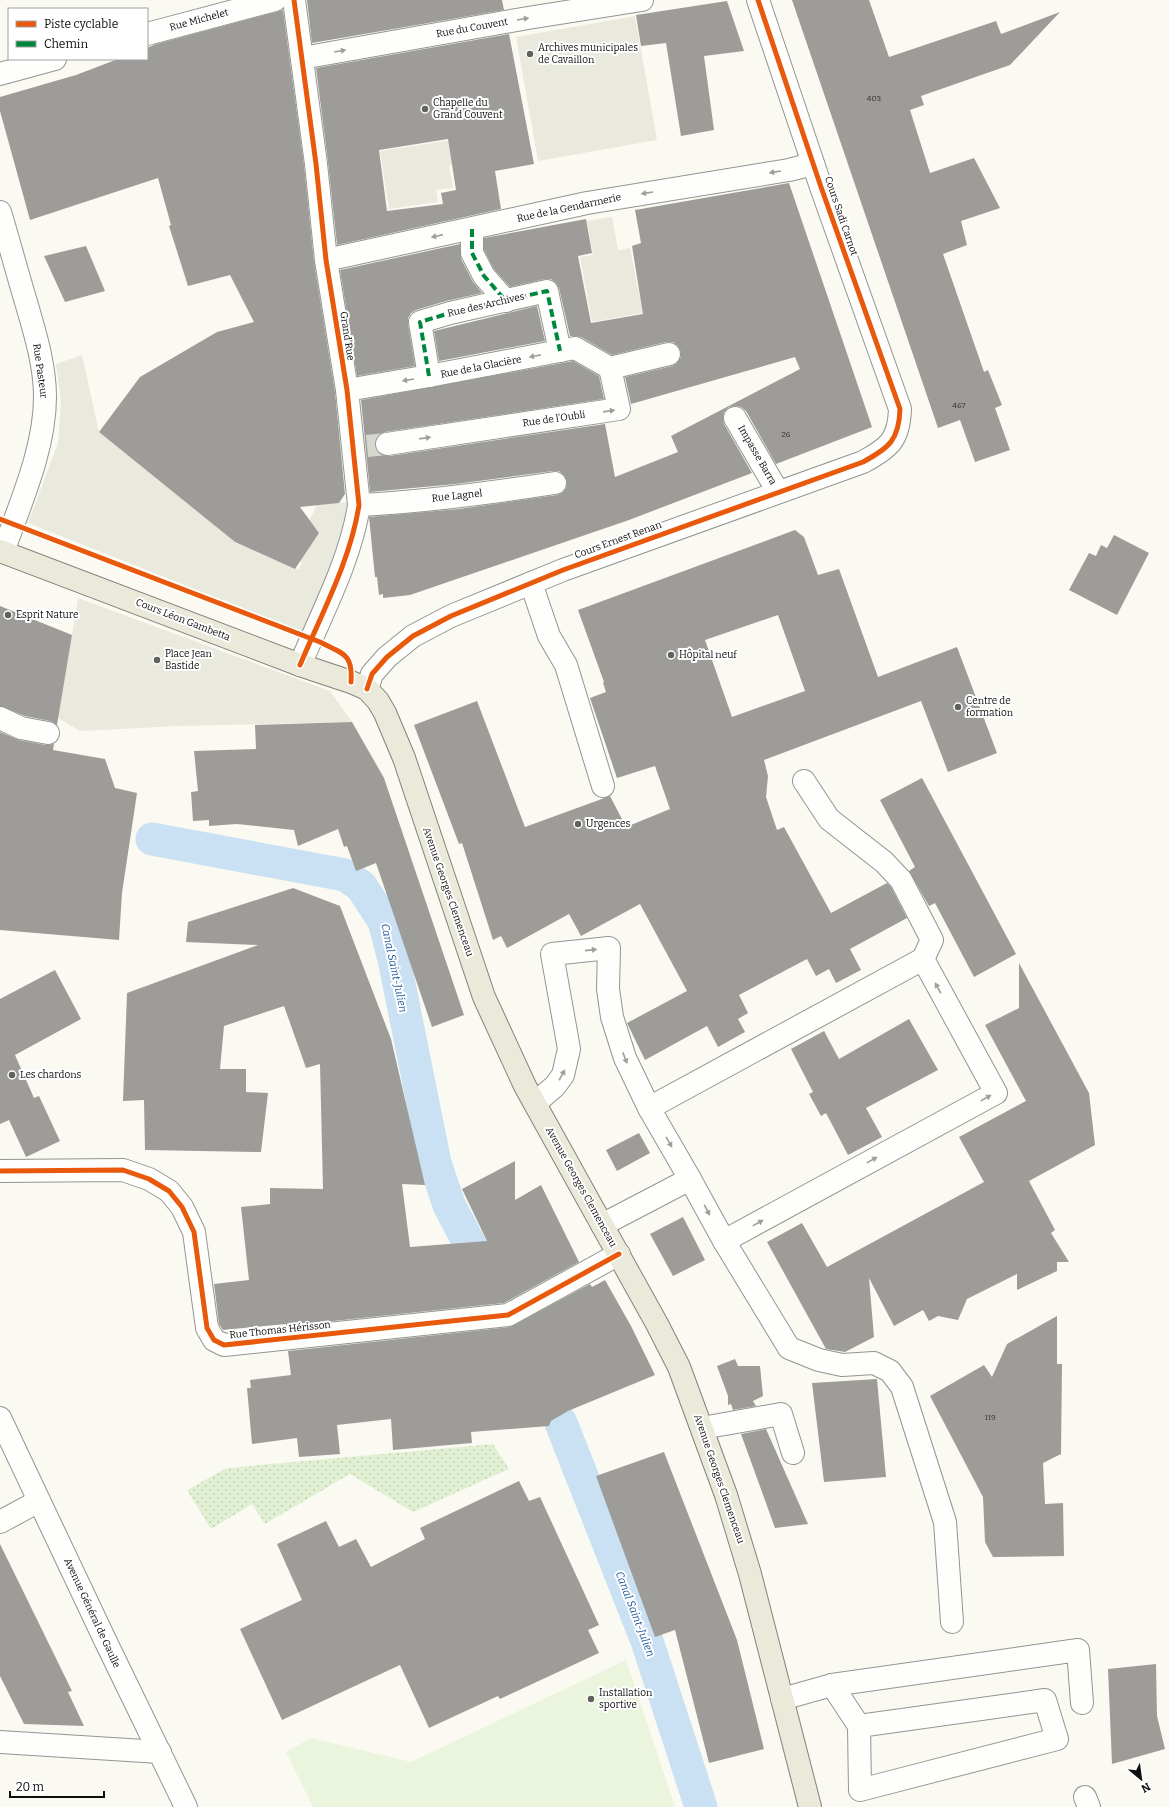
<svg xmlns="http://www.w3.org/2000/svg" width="1169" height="1807" font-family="Bitter,serif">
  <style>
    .grass { fill: url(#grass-dots) }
    .pitch { fill: #ebf4dd }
    .plaza { fill: #eae9de }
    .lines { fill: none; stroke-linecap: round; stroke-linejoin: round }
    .canal { stroke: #cae0f3; stroke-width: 33 }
    .building { fill: #9e9c98; fill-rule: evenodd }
    .minor-tunnel { stroke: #d7d7d0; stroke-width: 22; stroke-dasharray: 22 11; stroke-linecap: butt }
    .minor-casing { stroke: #949491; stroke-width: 24 }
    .major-casing { stroke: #82827e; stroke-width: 24 }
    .minor { stroke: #fefefd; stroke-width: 22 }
    .major { stroke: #ebe9d9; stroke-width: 22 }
    .quiet { stroke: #00873e; stroke-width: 4; stroke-dasharray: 8 4; stroke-linecap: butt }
    .cycleway-casing { stroke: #fff; stroke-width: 8 }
    .cycleway { stroke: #e8590c; stroke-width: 5 }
    .oneway { fill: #9e9e9d }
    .poi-dot { fill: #61615e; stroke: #fff; stroke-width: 1.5 }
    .labels { text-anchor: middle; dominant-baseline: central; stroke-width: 4; stroke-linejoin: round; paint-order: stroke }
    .number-label { font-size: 8px; fill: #323230 }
    .street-label { font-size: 10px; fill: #0e0e0e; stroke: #fff }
    .poi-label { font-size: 10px; fill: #0e0e0e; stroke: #fff; text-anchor: start }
    .water-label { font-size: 11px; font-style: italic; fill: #1b559b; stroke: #fff }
  </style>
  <defs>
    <pattern id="grass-dots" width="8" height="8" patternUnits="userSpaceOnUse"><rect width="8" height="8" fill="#e1f0d3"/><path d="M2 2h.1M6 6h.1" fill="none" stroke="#c0cdb4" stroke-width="1.8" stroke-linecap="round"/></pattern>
  </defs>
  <rect width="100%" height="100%" fill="#fafaf2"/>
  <!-- grass -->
  <path class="grass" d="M493,1444L509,1469L413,1512L350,1474L265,1524L252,1504L211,1529L187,1490L227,1468Z"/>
  <!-- pitch -->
  <path class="pitch" d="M626,1660L675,1807H313L286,1752L311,1738L411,1762Z"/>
  <!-- plaza -->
  <g class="plaza">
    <path d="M635,16L657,140L538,161L516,37Z"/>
    <path d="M484,135L487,159L449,165L453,188L436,190L438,202L389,209L380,151Z"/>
    <path d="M612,217L618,250L630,248L643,313L592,322L580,257L593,255L587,221Z"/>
    <path d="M82,355L99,432L236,543L298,570L302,563L298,558L319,533L316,528L307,525L317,505L348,502L343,537L333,568L303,632L28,523L58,443L61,401L56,364Z"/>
    <path d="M78,598L330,691L352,722L179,726L80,731L58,718Z"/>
  </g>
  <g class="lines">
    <!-- canal -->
    <g class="canal">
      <path d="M152,839L345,875L361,886L384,921L394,959L435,1163L449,1205L478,1260"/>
      <path d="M561,1423L647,1641L701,1807"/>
    </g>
  </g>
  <!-- building -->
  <g class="building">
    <path d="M307,0H502L504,10L312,43Z"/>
    <path d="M792,0H869L889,57L996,21L1001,34L1060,12L1010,65L921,96L924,105L910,110L930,173L974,158L1000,208L961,221L967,245L943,254L984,372L988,370L1002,405L995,408L1010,450L975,462L960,420L938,428Z"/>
    <path d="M727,1L744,51L704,56L714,130L681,136L666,43L641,46L636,15Z"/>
    <path d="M283,10L304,165L314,262L335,392L345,494L339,503L300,507L319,533L295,569L235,542L99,432L140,377L217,332L254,322L230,275L188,286L169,226L171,225L158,178L30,220L0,111V97L76,75L118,59H147V48L156,44Z"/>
    <path d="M509,34L534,164L495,171L501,209L337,245L328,162L316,68ZM448,139L456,190L441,193L443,204L387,211L379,150Z"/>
    <path d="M789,183L872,427L776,464L746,411L741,407L735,406L729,407L724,412L723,418L724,424L752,473L629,520L410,595L383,598V594L379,595L377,577H375L369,517L459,509L557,495L563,492L566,488L567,482L564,475L559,471H553L456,484L370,492L361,400L573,361L599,376L604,399L385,432L380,434L376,439L375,446L378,452L382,455L389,456L605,424L615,477L678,452L671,436L800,369L795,357L631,404L625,377L672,366L677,363L681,357V352L678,346L673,342H666L612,355L581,337L570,336L559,288L556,283L551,279H545L510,287L494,269L484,250V238L586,219L592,253L578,256L591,323L643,314L632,246L641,243L635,210Z"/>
    <path d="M460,244L461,259L473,282L482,293L446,301L416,310L411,313L408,318V324L415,366L357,376L340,270Z"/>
    <path d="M86,246L105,291L65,302L44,256Z"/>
    <path d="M537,306L545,341L439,361L434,331Z"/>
    <path d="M795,530L804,537L818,575L839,569L878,677L957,647L997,753L948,772L921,701L764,760L768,776L766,797L777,830L784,827L831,913L887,883L891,887L907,918L850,949L861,970L836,983L829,969L816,976L807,959L739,995L748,1013L738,1019L745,1032L718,1047L707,1026L645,1060L627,1023L687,991L640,904L581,936L569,914L507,948L501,936L493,940L462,843L459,844L414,725L477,701L525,827L610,796L626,827L670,809L655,766L617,778L590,698L606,692L603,683L604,682L578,610ZM778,615L805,691L732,717L705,640Z"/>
    <path d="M1114,535L1149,553L1117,615L1069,590L1089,553L1096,556L1101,545L1107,548Z"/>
    <path d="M0,606L72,635L57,725L50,721L25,716L0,706Z"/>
    <path d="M352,722L384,778L464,1015L432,1027L376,863L356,871L347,846L344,847L338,829L298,846L294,830L237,824L209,826V820L193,821L191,792L198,791L194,751L256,749L255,725Z"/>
    <path d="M0,732L19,740L46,745L54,744L53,750L105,759L115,788L137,793L122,893L119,940L0,930Z"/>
    <path d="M922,778L1016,954L974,977L935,903L929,906L909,871L915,867L880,800Z"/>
    <path d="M293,888L340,906L391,1039L425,1185L402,1184L410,1247L487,1241L462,1189L515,1161V1200L541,1185L579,1262L504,1303L286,1326V1324L223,1330L219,1324L214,1284L249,1280L241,1207L270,1204V1188L323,1189L320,1064L306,1068L284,1006L224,1026L220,1069H246V1092L268,1093L261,1152L145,1150L144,1100L123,1101L127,993L258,945L186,942L188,922Z"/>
    <path d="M1019,963L1089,1093L1095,1145L1029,1181L1055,1230L1051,1233L1069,1262H1057V1271L1017,1290V1274L967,1299L958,1320L938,1316L929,1321L923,1310L894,1326L869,1278L874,1337L845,1352L826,1349L767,1242L802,1223L827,1267L984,1182L959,1137L1026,1101L985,1025L1019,1008Z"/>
    <path d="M55,970L81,1019L15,1055L34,1098L39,1096L60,1141L26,1157L9,1120L0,1124V999Z"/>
    <path d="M909,1019L938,1070L866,1108L882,1137L848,1155L826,1113L821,1116L809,1094L813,1092L791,1049L824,1031L839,1059Z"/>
    <path d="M639,1133L650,1153L617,1171L606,1150Z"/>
    <path d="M683,1217L705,1260L673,1276L650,1234Z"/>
    <path d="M605,1280L631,1326L655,1375L568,1411L551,1421L549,1426L471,1432L472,1443L393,1450L391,1419L337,1425L340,1454L299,1457L297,1438L252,1444L247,1388H251L250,1380L291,1375L288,1351L510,1327L590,1284L592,1287Z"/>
    <path d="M1057,1316V1364H1062L1061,1454L1043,1463L1045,1504L1063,1503L1064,1556L993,1557L985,1542L983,1497L930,1396L984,1365L992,1377L1007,1344Z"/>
    <path d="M735,1359L738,1366H760L763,1396L753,1401L756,1406L733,1410L731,1404L728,1405V1396L717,1366Z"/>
    <path d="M877,1379L886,1477L824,1482L812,1383Z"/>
    <path d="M766,1429L808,1524L775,1528L741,1434Z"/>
    <path d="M664,1452L737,1640L764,1749L709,1763L675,1630L655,1637L596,1476Z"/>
    <path d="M519,1481L529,1501L540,1497L599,1625L588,1630L599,1653L500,1699L498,1696L429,1728L400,1665L282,1720L240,1629L302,1600L277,1544L326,1521L339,1547L356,1539L371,1567L425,1539L420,1528Z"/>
    <path d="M0,1544L72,1691L68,1692L84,1726L24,1724L0,1676Z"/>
    <path d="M1156,1664L1157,1716L1165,1749L1112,1764L1108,1669Z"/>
  </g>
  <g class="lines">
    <!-- minor-tunnel -->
    <path class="minor-tunnel" d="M367,446L387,444"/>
    <defs>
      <g id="minor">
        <path d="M294,0L316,164L326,260L347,390L359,505C351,559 321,615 300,665"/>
        <path d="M147,34L275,0"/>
        <path d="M302,58L528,18L642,0"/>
        <path d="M0,74L55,59"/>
        <path d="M0,212C9,242 17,272 26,302C35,333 45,365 45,397C45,449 20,504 3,552"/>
        <path d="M472,229V253L484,276L506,301"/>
        <path d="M326,260L587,203L789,170L813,164"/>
        <path d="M610,368L669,354"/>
        <path d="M429,376L420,322L450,313L547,291L560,351"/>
        <path d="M347,390L429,376L575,348L610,368"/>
        <path d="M735,418L778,492"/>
        <path d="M387,444L619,409L610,368"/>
        <path d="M359,505C425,502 490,493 555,483"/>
        <path d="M531,583L549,636L566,665L603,786"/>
        <path d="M367,689L372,674L387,657L413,636L451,616L563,570L863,462C889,448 899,440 900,409L821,187L758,0"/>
        <path d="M0,718L21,728L48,733"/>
        <path d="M804,781L829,819L884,862L901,880L932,940L923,959"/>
        <path d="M535,1103L555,1086L563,1075L569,1049L552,954L609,948L608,989L612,1017L625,1058L649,1108L690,1179L724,1241L789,1348L819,1360L842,1365L874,1363L890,1371L902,1387L945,1522L952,1622"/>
        <path d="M649,1108L923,959L996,1093L724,1241"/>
        <path d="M0,1171L123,1170L149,1179L169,1191L182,1207L194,1232L207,1328L214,1340L224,1345L508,1315L619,1254"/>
        <path d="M602,1225L690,1179"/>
        <path d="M0,1418L105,1640L186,1807"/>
        <path d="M702,1428L781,1414L793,1453"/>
        <path d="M0,1522L39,1501"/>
        <path d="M832,1685L1078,1650L1082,1703"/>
        <path d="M782,1699L832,1685L859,1726L1045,1700L1057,1739L860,1790L859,1726"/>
        <path d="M0,1742L160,1752"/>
        <path d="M1085,1797L1089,1807"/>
      </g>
      <path id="major" d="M0,551L300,665L351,682L367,689L378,701L385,713L404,758L484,997L525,1086L657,1324L679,1367L726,1495L750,1574L810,1807"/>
    </defs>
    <!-- minor casing -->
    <use href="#minor" class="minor-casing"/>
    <!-- major casing -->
    <use href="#major" class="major-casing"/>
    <!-- minor -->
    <use href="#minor" class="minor"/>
    <!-- major -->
    <use href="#major" class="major"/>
    <!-- quiet -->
    <g class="quiet">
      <path d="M472,229V253L484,276L506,301"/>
      <path d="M429,376L420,322L450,313L547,291L560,351"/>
    </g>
    <defs>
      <g id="cycleway">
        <path d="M294,0L316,164L326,260L347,390L359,505C351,559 321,615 300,665"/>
        <path d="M0,519L320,642C343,654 353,653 351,682"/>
        <path d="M367,689L372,674L387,657L413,636L451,616L563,570L863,462C889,448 899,440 900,409L821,187L758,0"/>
        <path d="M0,1171L123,1170L149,1179L169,1191L182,1207L194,1232L207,1328L214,1340L224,1345L508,1315L619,1254"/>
      </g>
    </defs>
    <!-- cycleway casing -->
    <use href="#cycleway" class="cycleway-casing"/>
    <!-- cycleway -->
    <use href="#cycleway" class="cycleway"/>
  </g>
  <!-- one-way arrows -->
  <defs><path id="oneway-solid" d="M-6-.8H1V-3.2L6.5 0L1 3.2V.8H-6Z"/></defs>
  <g class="oneway">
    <use href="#oneway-solid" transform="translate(523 19) rotate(-10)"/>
    <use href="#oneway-solid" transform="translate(340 51) rotate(-10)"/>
    <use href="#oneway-solid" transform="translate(775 172) rotate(171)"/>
    <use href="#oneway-solid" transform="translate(647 193) rotate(171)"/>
    <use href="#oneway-solid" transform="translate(437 236) rotate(167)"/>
    <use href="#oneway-solid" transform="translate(535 356) rotate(169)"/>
    <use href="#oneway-solid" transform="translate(408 380) rotate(171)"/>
    <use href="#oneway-solid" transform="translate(609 411) rotate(-8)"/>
    <use href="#oneway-solid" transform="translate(425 438) rotate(-8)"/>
    <use href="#oneway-solid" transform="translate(591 950) rotate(-6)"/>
    <use href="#oneway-solid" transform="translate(938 988) rotate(-119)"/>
    <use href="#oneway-solid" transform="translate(625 1058) rotate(69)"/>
    <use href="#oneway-solid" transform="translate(562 1075) rotate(-61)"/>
    <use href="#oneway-solid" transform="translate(986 1098) rotate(-29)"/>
    <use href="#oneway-solid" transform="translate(669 1142) rotate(60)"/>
    <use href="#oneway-solid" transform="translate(872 1160) rotate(-29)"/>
    <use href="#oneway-solid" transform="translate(707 1210) rotate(62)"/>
    <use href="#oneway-solid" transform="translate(758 1223) rotate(-29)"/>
  </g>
  <!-- markers -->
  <g class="poi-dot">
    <circle cx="530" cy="54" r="4"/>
    <circle cx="425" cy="109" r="4"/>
    <circle cx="8" cy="615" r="4"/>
    <circle cx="671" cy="655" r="4"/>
    <circle cx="157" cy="660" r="4"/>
    <circle cx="958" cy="707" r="4"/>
    <circle cx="578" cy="824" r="4"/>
    <circle cx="12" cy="1075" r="4"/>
    <circle cx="591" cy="1699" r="4"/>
  </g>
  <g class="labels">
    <!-- number labels -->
    <g class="number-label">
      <text x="874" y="98">403</text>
      <text x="959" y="405">467</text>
      <text x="786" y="434">26</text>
      <text x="990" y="1417">119</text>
    </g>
    <!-- street labels -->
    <g class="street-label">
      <text transform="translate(199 20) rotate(-15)">Rue Michelet</text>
      <text transform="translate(472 28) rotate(-10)">Rue du Couvent</text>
      <text transform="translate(569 208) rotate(-12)">Rue de la Gendarmerie</text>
      <text transform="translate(841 216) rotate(71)">Cours Sadi Carnot</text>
      <text transform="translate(486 305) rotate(-13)">Rue des Archives</text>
      <text transform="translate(347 336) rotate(81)">Grand'Rue</text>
      <text transform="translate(481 367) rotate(-11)">Rue de la Glacière</text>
      <text transform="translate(40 371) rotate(82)">Rue Pasteur</text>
      <text transform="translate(554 419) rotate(-8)">Rue de l'Oubli</text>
      <text transform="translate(757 455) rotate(60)">Impasse Barra</text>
      <text transform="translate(457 496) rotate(-6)">Rue Lagnel</text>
      <text transform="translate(618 540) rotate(-20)">Cours Ernest Renan</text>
      <text transform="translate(183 620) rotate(21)">Cours Léon Gambetta</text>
      <text transform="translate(448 892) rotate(71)">Avenue Georges Clemenceau</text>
      <text transform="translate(581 1187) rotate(61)">Avenue Georges Clemenceau</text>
      <text transform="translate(280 1330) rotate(-6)">Rue Thomas Hérisson</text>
      <text transform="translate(719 1479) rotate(71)">Avenue Georges Clemenceau</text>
      <text transform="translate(92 1613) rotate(65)">Avenue Général de Gaulle</text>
    </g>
    <!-- poi labels -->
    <g class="poi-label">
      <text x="538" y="48">Archives municipales<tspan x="538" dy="12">de Cavaillon</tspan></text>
      <text x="433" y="103">Chapelle du<tspan x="433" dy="12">Grand Couvent</tspan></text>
      <text x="16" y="615">Esprit Nature</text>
      <text x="165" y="654">Place Jean<tspan x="165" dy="12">Bastide</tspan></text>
      <text x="679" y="655">Hôpital neuf</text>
      <text x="966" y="701">Centre de<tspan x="966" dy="12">formation</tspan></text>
      <text x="586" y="824">Urgences</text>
      <text x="20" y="1075">Les chardons</text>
      <text x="599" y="1693">Installation<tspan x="599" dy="12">sportive</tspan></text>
    </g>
    <!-- water labels -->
    <g class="water-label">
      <text transform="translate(394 968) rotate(78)">Canal Saint-Julien</text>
      <text transform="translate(635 1614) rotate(69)">Canal Saint-Julien</text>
    </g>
  </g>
  <!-- legend -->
  <rect x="8" y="8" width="140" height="52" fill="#ffffff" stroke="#9f9f9f"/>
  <rect x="16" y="21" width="20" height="6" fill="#e8590c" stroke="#9f9f9f"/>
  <text x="44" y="28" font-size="12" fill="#0e0e0e">Piste cyclable</text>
  <rect x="16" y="41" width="20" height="6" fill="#00873e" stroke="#9f9f9f"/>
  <text x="44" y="48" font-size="12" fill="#0e0e0e">Chemin</text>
  <!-- north arrow -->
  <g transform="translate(1141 1779) rotate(151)" stroke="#ffffff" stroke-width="3" paint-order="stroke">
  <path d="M0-3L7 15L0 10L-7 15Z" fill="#0e0e0e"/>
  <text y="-6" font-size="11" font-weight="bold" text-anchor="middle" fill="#0e0e0e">N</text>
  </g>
  <!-- scale -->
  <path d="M10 1791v6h94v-6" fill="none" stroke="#0e0e0e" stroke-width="2"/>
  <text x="16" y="1791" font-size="12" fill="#0e0e0e" stroke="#ffffff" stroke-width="3" paint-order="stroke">20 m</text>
</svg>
